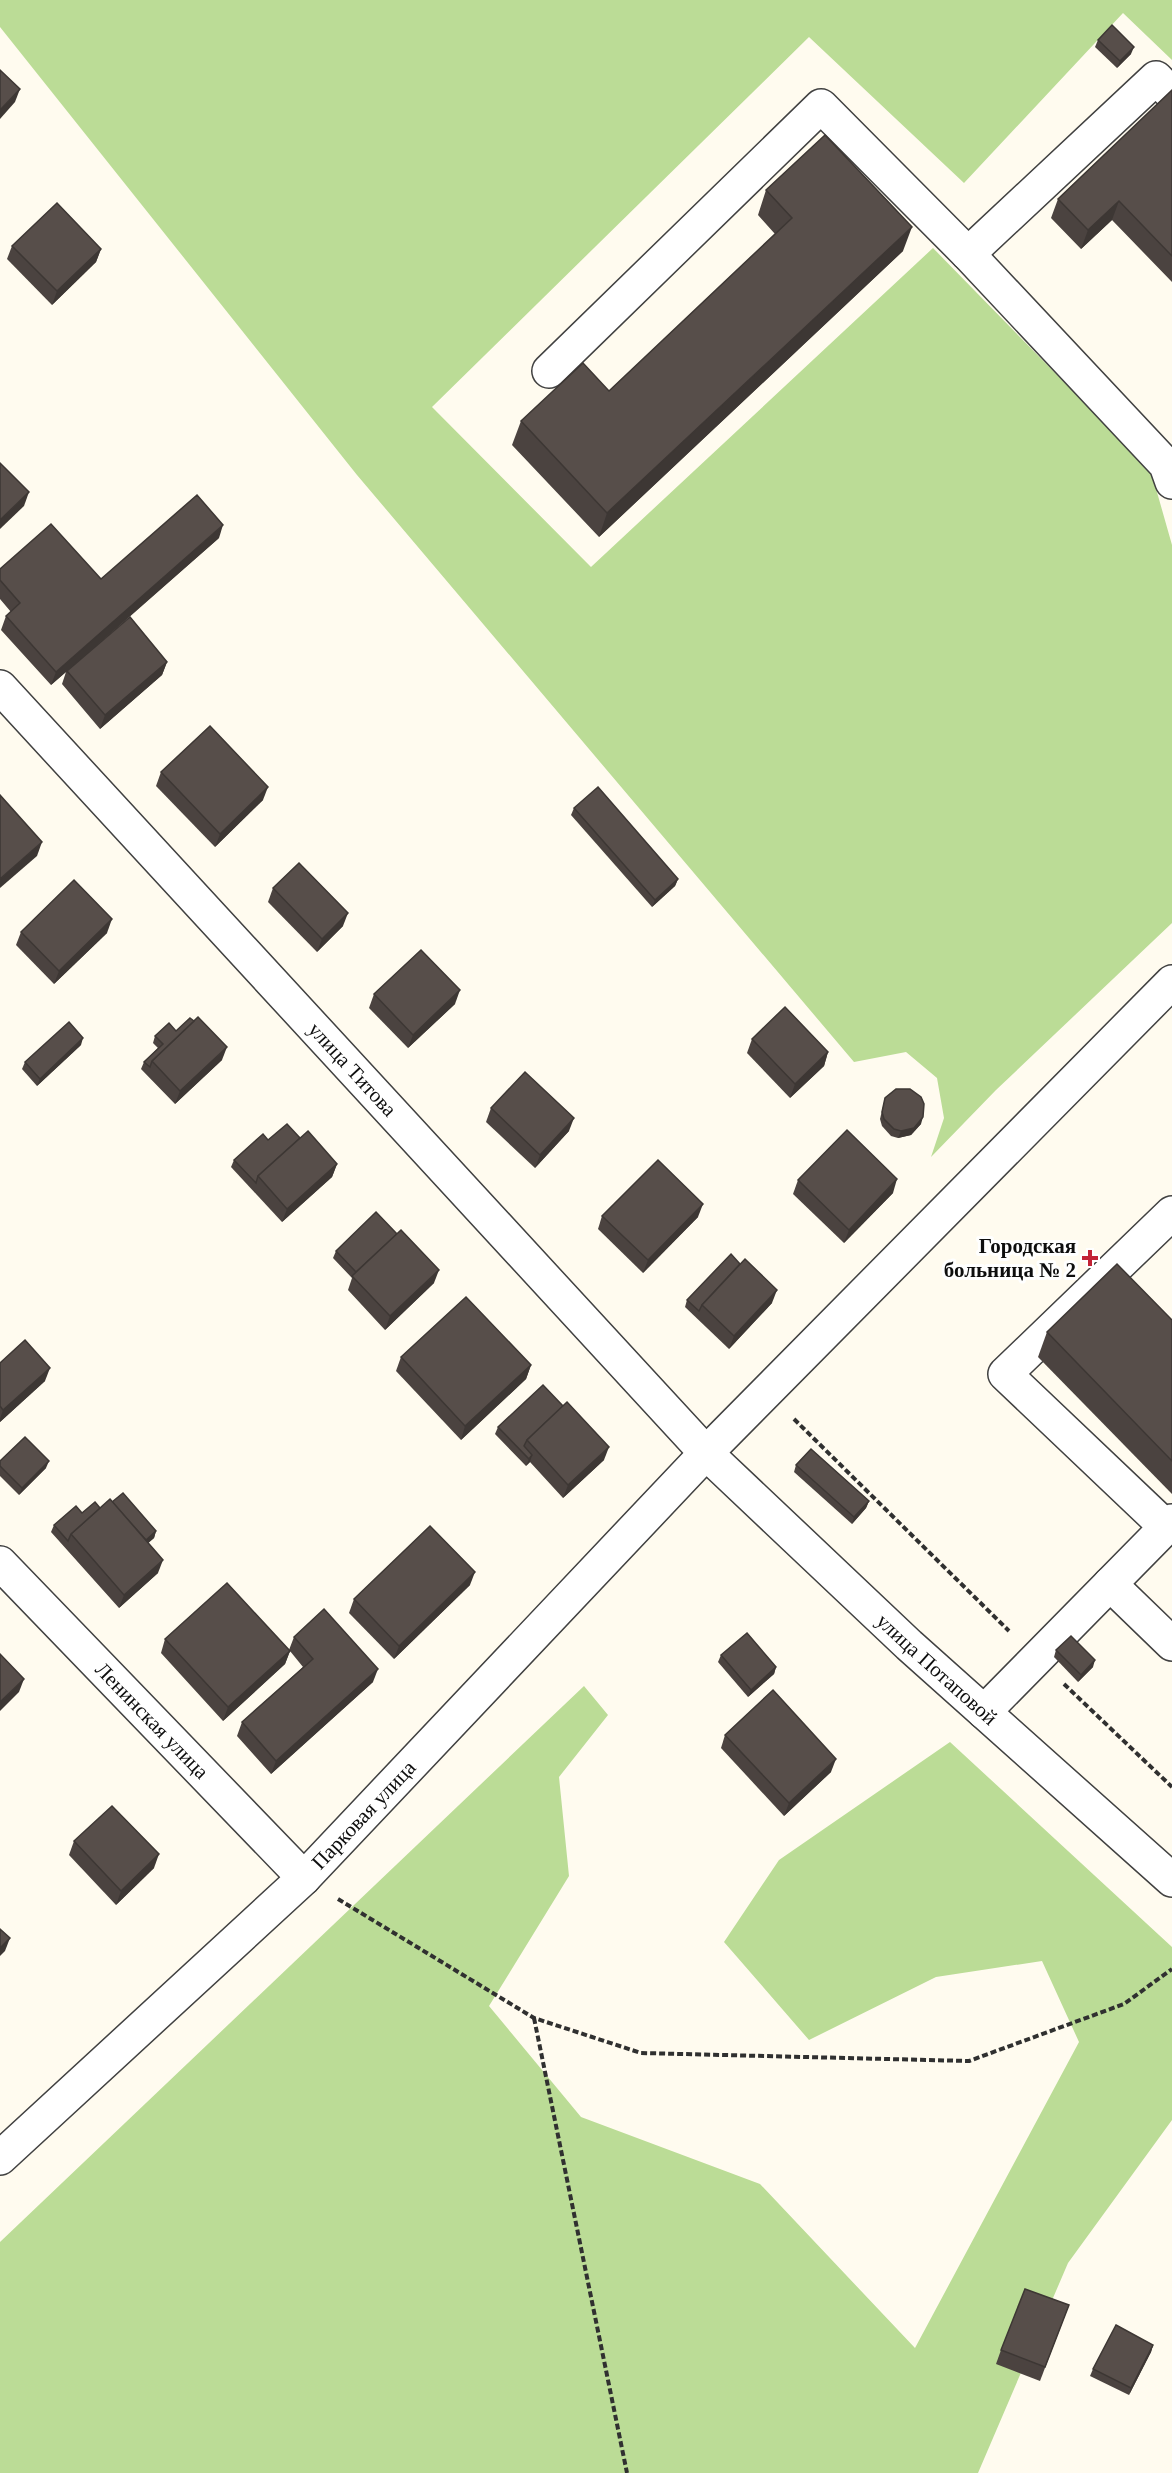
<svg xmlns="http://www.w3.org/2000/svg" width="1172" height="2473" font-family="Georgia,serif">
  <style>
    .forest { fill: #bbdc96 }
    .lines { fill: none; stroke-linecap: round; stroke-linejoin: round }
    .minor-casing { stroke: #414141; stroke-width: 36 }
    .path { stroke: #303030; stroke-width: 4; stroke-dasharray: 6 3; stroke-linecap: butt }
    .minor { stroke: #fff; stroke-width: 33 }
    .wall { fill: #4b4340 }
    .shaded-wall { fill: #3d3734 }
    .building { fill: #574e4a; stroke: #3d3734; stroke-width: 1.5 }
    .poi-dot { fill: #c32235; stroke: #fff; stroke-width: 2 }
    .labels { text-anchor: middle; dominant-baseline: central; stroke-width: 6; stroke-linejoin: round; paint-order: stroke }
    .street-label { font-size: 21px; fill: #0e0e0e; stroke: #fff }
    .poi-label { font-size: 21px; font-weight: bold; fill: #0e0e0e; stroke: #fff; text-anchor: end }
  </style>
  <rect width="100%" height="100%" fill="#fffbef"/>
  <!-- forest -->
  <g class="forest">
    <path d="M0,0H1172V60L1123,13L964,183L809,37L432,407L591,567L933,248L1151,471L1172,545V923L996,1090L931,1157L944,1118L937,1078L906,1052L854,1062L357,475L0,27Z"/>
    <path d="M584,1686L608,1715L559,1777L569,1876L489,2006L581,2117L760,2184L915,2348L1079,2042L1042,1961L936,1977L809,2040L724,1942L779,1860L950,1742L1172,1947V2120L1068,2263L978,2473H0V2242Z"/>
  </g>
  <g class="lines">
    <defs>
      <g id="minor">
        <path d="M968,254L1156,78L1172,94"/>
        <path d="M549,371L821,106L968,254L1166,465L1172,482"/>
        <path id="s1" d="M0,687L706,1453L909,1645L1172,1880"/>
        <path d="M1166,1527L1005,1374L1172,1213"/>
        <path id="s2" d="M0,1563L304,1878"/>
        <path d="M1110,1584L1172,1644"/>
        <path d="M984,1712L1172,1521"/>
        <path id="s3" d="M0,2158L304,1878L706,1453L1172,982"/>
      </g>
    </defs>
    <!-- minor casing -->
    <use href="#minor" class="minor-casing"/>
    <!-- path -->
    <g class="path">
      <path d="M794,1419L1009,1631"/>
      <path d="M1064,1684L1172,1787"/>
      <path d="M338,1899L534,2018L641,2053L969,2061L1124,2004L1172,1969"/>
      <path d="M534,2018L627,2473"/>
    </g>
    <!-- minor -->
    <use href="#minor" class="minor"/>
  </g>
  <!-- wall -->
  <g class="wall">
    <path d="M1098,40L1131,54L1117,68L1095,47Z"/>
    <path d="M1172,90V282L1112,220L1081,249L1051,218L1058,199Z"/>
    <path d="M766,190L903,251L599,537L512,445L521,421L609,391L775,234L758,215Z"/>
    <path d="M12,246L101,249L96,262L52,305L7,259Z"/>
    <path d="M219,538L101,642L167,662L162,675L100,729L62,684L66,672L51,685L1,630L6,616L11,612L0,599V569L101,579Z"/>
    <path d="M161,772L263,800L215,847L156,786Z"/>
    <path d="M574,808L678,879L675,886L652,907L571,815Z"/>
    <path d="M273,888L343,926L317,952L268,902Z"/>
    <path d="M21,932L107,933L54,984L16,945Z"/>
    <path d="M374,994L455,1004L408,1048L369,1008Z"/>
    <path d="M176,1031L222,1060L175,1104L141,1069L144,1062L158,1048L153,1043L155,1036Z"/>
    <path d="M752,1039L828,1052L824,1066L790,1098L747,1053Z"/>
    <path d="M81,1045L37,1086L22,1069L25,1062Z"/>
    <path d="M885,1098L921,1124L911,1135L898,1138L891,1136L882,1126L880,1119Z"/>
    <path d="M491,1108L569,1131L535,1168L486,1122Z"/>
    <path d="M300,1138L337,1164L332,1177L282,1222L231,1167L234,1160L268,1140Z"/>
    <path d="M798,1180L893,1193L844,1243L793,1194Z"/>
    <path d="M602,1216L698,1217L643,1273L598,1229Z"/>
    <path d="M336,1251L434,1283L385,1330L348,1290L352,1278L333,1258Z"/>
    <path d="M687,1300L772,1303L729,1349L685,1307Z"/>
    <path d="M1172,1320V1494L1038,1357L1047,1332Z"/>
    <path d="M401,1357L531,1365L526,1379L461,1440L396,1371Z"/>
    <path d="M0,1363L45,1381L0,1422Z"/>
    <path d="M498,1427L604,1460L563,1498L530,1462L526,1466L495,1434Z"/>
    <path d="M0,1461L46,1468L19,1495L0,1476Z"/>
    <path d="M796,1465L869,1501L866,1508L852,1524L794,1472Z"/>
    <path d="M112,1502L156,1531L154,1538L148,1543L158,1573L119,1608L51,1532L54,1525L82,1513L100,1508Z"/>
    <path d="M470,1585L394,1659L349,1613L354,1599Z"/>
    <path d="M294,1637L373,1682L271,1774L237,1736L242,1722L303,1667L290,1651L285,1664L223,1721L161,1653L165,1639L289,1650Z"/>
    <path d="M1056,1650L1093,1667L1078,1682L1054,1657Z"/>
    <path d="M721,1655L776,1667L774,1674L748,1697L718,1662Z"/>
    <path d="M725,1735L831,1772L784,1816L721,1748Z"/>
    <path d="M74,1841L154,1868L116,1905L69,1855Z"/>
    <path d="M1069,2305L1040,2381L996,2364L1001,2350Z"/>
    <path d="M1153,2345L1151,2352L1129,2395L1090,2376L1093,2369Z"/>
  </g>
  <!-- shaded-wall -->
  <g class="shaded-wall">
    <path d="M1134,47L1131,54L1117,68L1120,61Z"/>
    <path d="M20,89L15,102L0,119V110Z"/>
    <path d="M1119,201L1112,220L1081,249L1088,230Z"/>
    <path d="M912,227L903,251L599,537L607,513Z"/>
    <path d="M101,249L96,262L52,305L57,291Z"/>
    <path d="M29,492L24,506L0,529V520Z"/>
    <path d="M223,525L219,538L51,685L56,672Z"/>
    <path d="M167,662L162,675L100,729L105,715Z"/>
    <path d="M268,787L263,800L215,847L220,834Z"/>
    <path d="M42,842L37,856L0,888V879Z"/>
    <path d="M678,879L675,886L652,907L655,900Z"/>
    <path d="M348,913L343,926L317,952L322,939Z"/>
    <path d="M112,919L107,933L54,984L59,971Z"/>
    <path d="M460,990L455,1004L408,1048L413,1035Z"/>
    <path d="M83,1038L81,1045L37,1086L40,1079Z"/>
    <path d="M227,1047L222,1060L175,1104L180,1091Z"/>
    <path d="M828,1052L824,1066L790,1098L795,1084Z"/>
    <path d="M923,1117L921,1124L911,1135L898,1138L901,1131Z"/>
    <path d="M574,1118L569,1131L535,1168L540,1155Z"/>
    <path d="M337,1164L332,1177L282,1222L287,1209Z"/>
    <path d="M897,1179L893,1193L844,1243L849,1230Z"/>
    <path d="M703,1204L698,1217L643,1273L648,1260Z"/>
    <path d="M439,1270L434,1283L385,1330L390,1316Z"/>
    <path d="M777,1290L772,1303L729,1349L734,1336Z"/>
    <path d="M531,1365L526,1379L461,1440L465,1426Z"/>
    <path d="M50,1368L45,1381L0,1422V1419L3,1410Z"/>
    <path d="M609,1447L604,1460L563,1498L568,1485Z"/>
    <path d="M532,1455L530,1462L526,1466L529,1459Z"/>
    <path d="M49,1461L46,1468L19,1495L22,1488Z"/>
    <path d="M869,1501L866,1508L852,1524L854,1517Z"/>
    <path d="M156,1531L154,1538L139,1551L142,1544Z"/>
    <path d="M163,1560L158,1573L119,1608L124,1595Z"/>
    <path d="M475,1572L470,1585L394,1659L399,1646Z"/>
    <path d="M290,1651L285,1664L223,1721L228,1707Z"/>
    <path d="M1095,1660L1093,1667L1078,1682L1081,1675Z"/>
    <path d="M776,1667L774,1674L748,1697L751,1690Z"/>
    <path d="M378,1669L373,1682L271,1774L276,1761Z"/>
    <path d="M24,1679L19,1692L0,1711V1702Z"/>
    <path d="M836,1759L831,1772L784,1816L789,1803Z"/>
    <path d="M159,1854L154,1868L116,1905L121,1891Z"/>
    <path d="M10,1938L5,1951L0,1956V1948Z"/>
    <path d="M1153,2345L1151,2352L1129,2395L1131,2388Z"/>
  </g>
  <!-- building -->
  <g class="building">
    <path d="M1112,25L1134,47L1120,61L1098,40Z"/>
    <path d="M0,70L20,89L0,110Z"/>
    <path d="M1172,90V256L1119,201L1088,230L1058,199Z"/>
    <path d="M825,135L912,227L607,513L521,421L583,363L609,391L792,218L766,190Z"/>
    <path d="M57,203L101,249L57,291L12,246Z"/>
    <path d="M0,463L29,492L0,520Z"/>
    <path d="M197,495L223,525L56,672L6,616L20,603L0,580V569L51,524L101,579Z"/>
    <path d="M130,617L167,662L105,715L67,671Z"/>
    <path d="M210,726L268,787L220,834L161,772Z"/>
    <path d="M598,787L678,879L655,900L574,808Z"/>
    <path d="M0,795L42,842L0,879Z"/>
    <path d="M299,863L348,913L322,939L273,888Z"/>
    <path d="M74,880L112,919L59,971L21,932Z"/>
    <path d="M421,950L460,990L413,1035L374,994Z"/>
    <path d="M785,1007L828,1052L795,1084L752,1039Z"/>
    <path d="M198,1017L227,1047L180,1091L152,1061Z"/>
    <path d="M190,1018L194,1021L152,1061L150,1067L144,1062L163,1044L155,1036L169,1023L176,1031Z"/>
    <path d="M69,1022L83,1038L40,1079L25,1062Z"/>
    <path d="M525,1072L574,1118L540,1155L491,1108Z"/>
    <path d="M896,1089H910L921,1097L924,1104L923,1117L914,1128L901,1131L894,1129L884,1119L882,1112L885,1098Z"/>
    <path d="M287,1124L300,1138L258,1176L256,1183L234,1160L263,1134L268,1140Z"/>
    <path d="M847,1130L897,1179L849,1230L798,1180Z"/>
    <path d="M308,1131L337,1164L287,1209L258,1176Z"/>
    <path d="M658,1160L703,1204L648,1260L602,1216Z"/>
    <path d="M376,1212L397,1234L356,1272L336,1251Z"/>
    <path d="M401,1230L439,1270L390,1316L352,1276Z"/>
    <path d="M731,1254L740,1264L702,1305L699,1311L687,1300Z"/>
    <path d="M745,1259L777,1290L734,1336L702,1305Z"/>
    <path d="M1117,1264L1172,1320V1461L1047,1332Z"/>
    <path d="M466,1297L531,1365L465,1426L401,1357Z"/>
    <path d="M25,1340L50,1368L3,1410L0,1406V1363Z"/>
    <path d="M543,1385L563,1406L527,1440L524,1446L532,1455L529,1459L498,1427Z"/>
    <path d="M567,1402L609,1447L568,1485L527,1440Z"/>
    <path d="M25,1437L49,1461L22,1488L0,1466V1461Z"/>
    <path d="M811,1449L869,1501L854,1517L796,1465Z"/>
    <path d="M123,1493L156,1531L146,1540L112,1502Z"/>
    <path d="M110,1499L163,1560L124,1595L71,1534Z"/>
    <path d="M95,1502L100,1508L71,1534L68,1541L54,1525L76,1506L82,1513Z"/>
    <path d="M430,1526L475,1572L399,1646L354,1599Z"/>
    <path d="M227,1583L290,1651L228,1707L165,1639Z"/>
    <path d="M324,1609L378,1669L276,1761L242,1722L313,1659L294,1637Z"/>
    <path d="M747,1633L776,1667L751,1690L721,1655Z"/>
    <path d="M1071,1636L1095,1660L1081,1675L1056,1650Z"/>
    <path d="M0,1654L24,1679L0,1702Z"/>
    <path d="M773,1690L836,1759L789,1803L725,1735Z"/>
    <path d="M112,1806L159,1854L121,1891L74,1841Z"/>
    <path d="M0,1929L10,1938L0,1948Z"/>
    <path d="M1025,2289L1069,2305L1045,2367L1001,2350Z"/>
    <path d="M1116,2325L1153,2345L1131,2388L1093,2369Z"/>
  </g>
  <!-- markers -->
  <path class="poi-dot" d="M1087 1249h6v6h6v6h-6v6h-6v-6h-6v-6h6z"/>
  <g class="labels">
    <!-- street labels -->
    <g class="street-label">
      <text stroke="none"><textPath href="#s1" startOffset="520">улица Титова</textPath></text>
      <text stroke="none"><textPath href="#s1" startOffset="1358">улица Потаповой</textPath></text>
      <text stroke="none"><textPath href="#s2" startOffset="219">Ленинская улица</textPath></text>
      <text stroke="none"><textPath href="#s3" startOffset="500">Парковая улица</textPath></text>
    </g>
    <!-- poi labels -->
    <g class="poi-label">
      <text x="1076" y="1246">Городская<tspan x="1076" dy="24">больница № 2</tspan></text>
    </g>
  </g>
</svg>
